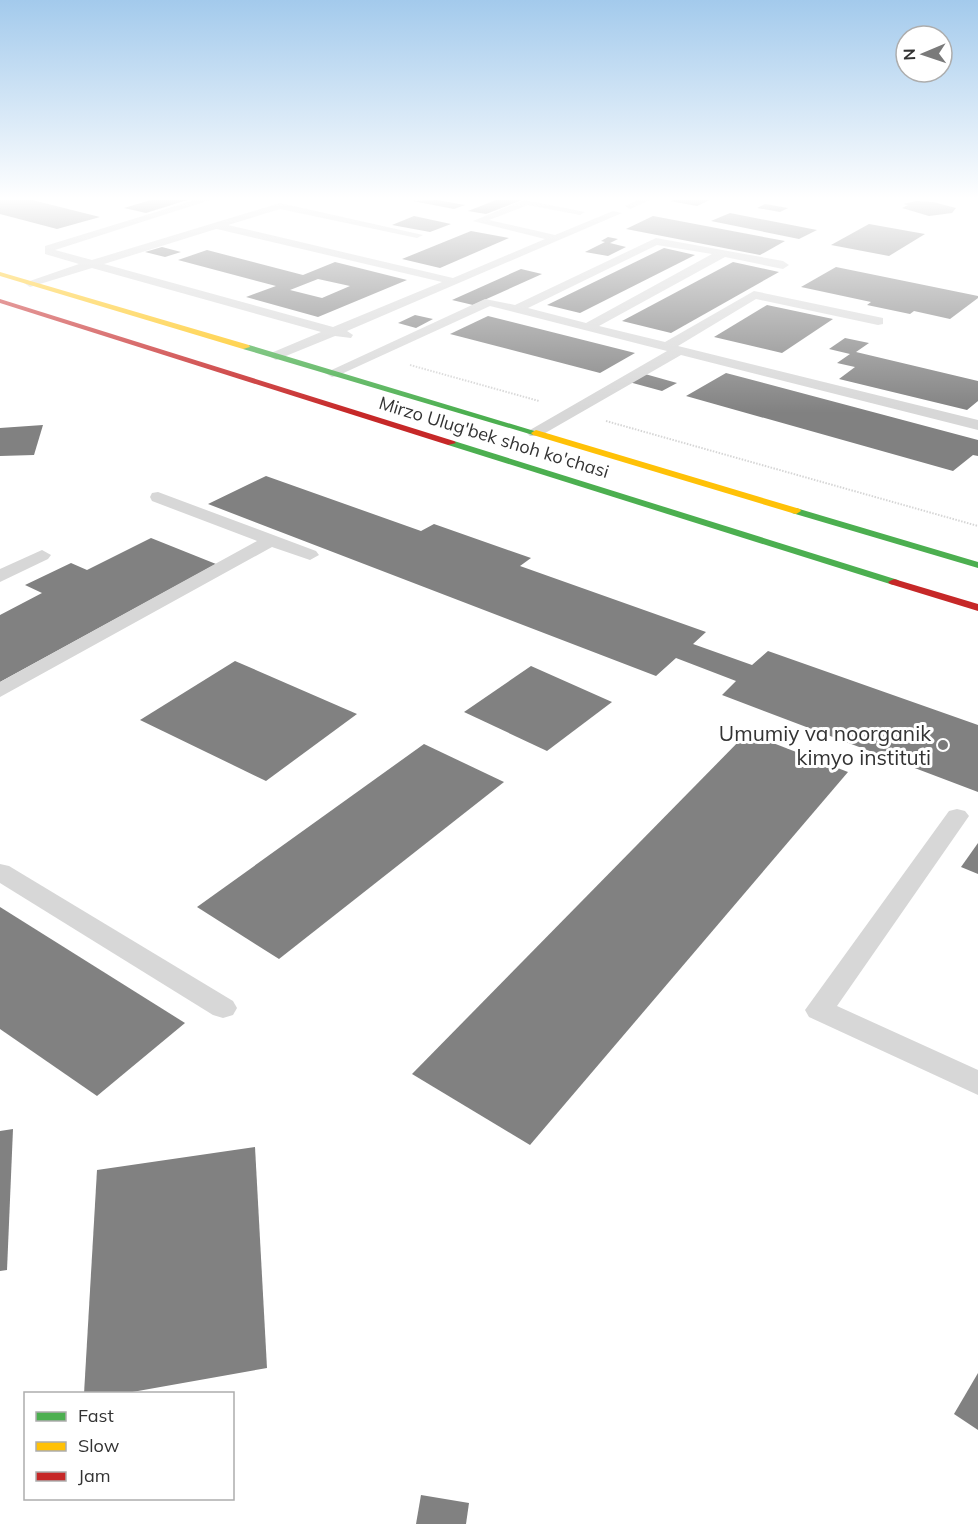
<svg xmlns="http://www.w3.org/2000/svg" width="978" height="1524" font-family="Mulish,sans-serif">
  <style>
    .building { fill: #818181; fill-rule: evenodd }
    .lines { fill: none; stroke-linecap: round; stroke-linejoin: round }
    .path { stroke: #d6d6d6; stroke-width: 2; stroke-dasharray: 1.5 1.5; stroke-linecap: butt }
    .lane { fill: #d7d7d7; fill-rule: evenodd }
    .fast { fill: #4caf50; fill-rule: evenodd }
    .slow { fill: #ffc107; fill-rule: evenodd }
    .jam { fill: #c62828; fill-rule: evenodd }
    .poi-dot { fill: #7a7a7a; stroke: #fff; stroke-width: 2 }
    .labels { text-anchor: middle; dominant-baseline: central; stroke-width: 6; stroke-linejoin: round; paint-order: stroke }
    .far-street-label { font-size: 18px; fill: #333; stroke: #fff }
    .poi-label { font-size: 21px; fill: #333; stroke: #fff; text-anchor: end }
  </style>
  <rect width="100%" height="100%" fill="#fff"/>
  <!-- building -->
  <g class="building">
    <path d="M0,200H32L100,217L57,229L0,214Z"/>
    <path d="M151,200H187L146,213L124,208Z"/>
    <path d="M437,200L465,205L454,209L413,201Z"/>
    <path d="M496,200H522L486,214L468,211Z"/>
    <path d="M674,200H710L697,206L670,201Z"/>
    <path d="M916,201L933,202L956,208L952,213L929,216L902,208L908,205L903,204Z"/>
    <path d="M765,204L788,208L780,212L757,208Z"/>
    <path d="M730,213L817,230L799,239L711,221Z"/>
    <path d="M414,216L451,224L430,232L392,225Z"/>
    <path d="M653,216L785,241L760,255L626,229Z"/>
    <path d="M869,224L925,234L889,256L831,245Z"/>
    <path d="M471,231L509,238L440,268L402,259Z"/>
    <path d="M608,237L618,239L610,243L626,247L608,256L585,252L605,242L601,241Z"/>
    <path d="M162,247L181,252L165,257L145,252Z"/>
    <path d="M664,248L695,255L580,313L547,305Z"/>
    <path d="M207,250L303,275L335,262L407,280L318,317L246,297L276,286L178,260ZM318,279L350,286L322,298L290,290Z"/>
    <path d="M733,262L779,272L671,333L622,321Z"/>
    <path d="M836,267L978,296V298L950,319L914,311L910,314L867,305L871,302L801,287Z"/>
    <path d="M521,269L542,274L473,305L452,300Z"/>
    <path d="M767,305L833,319L782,353L714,337Z"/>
    <path d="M415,315L433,319L416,328L398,323Z"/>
    <path d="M488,316L635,353L600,373L450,334Z"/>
    <path d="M845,338L869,343L856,352L978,381V401L967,410L839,379L855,367L837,363L850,354L829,349Z"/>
    <path d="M726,373L978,440V456L973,455L953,471L686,396Z"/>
    <path d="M645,374L677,383L662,391L629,382Z"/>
    <path d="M43,425L34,455L0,456V428Z"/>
    <path d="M266,476L421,531L434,524L531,558L520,566L706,632L693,644L752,665L768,651L978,725V792L722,695L736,681L676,658L656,676L208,504Z"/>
    <path d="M151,538L216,564L0,682V615L42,593L25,585L71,563L87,570Z"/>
    <path d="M235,661L357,714L266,781L140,720Z"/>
    <path d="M531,666L612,702L547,751L464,712Z"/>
    <path d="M747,733L848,772L530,1145L412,1074Z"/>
    <path d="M424,744L504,782L279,959L197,907Z"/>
    <path d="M978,843V874L961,867Z"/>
    <path d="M0,907L185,1023L97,1096L0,1029Z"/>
    <path d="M13,1129L7,1270L0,1271V1131Z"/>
    <path d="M255,1147L267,1368L121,1394H84L97,1170Z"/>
    <path d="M978,1373V1430L954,1414Z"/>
    <path d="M421,1495L469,1503L466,1524H416Z"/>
  </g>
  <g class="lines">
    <!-- path -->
    <g class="path">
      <path d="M410,365L539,401"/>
      <path d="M606,421L978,526"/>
    </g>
    <!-- lane -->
    <g class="lane">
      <path d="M195,200H210L55,250L92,260L280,203L423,235L417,238L280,209L228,225L453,278L545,239L473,221L524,200L585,212L580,215L528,205L489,220L555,235L613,211L622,213L347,331L353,335L351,338L335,336L276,360L269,356L271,353L321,332L92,268L30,287L24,283L79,264L45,254V246ZM216,229H217L442,282L333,327L104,264Z"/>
      <path d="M637,200H650L630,209L625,206Z"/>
      <path d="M656,238L783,261L789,265L783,269L725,257L599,326L665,342L754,291L883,318V324L878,325L756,299L678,346L978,420V430L681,355L540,436H530L527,433L530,430L667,351L490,306L337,376L332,377L325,373L485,299L515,305ZM657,245L712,254L586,323L528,308Z"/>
      <path d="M158,492L316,551L319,555L310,560L272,547L0,697V682L257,541L152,501L150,497L152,493Z"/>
      <path d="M42,550L51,555L48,559L0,582V569Z"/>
      <path d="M957,809L965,811L969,816L837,1006L978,1070V1095L809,1017L805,1010L949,811Z"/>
      <path d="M0,864L9,866L233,1001L237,1008L233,1015L223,1018L213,1015L0,883Z"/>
    </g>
    <!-- fast -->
    <g class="fast">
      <path d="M243,345H249L541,433L533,435L243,349Z"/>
      <path d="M448,441H454L898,580L900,582L894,585L890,584L448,445Z"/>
      <path d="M796,508L978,562V568L792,513L791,511Z"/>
    </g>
    <!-- slow -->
    <g class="slow">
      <path d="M0,272L249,345L250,347L243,349L0,276Z"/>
      <path d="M536,430L800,509L801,511L796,514L792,513L533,435L531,433Z"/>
    </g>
    <!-- jam -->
    <g class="jam">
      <path d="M0,299L454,441L456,443L448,445L0,303Z"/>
      <path d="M894,579L978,604V611L890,584L888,582Z"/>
    </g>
  </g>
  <!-- sky -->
  <linearGradient id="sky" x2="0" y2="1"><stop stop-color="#a3caec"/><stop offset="0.48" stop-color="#fff"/><stop offset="1" stop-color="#fff" stop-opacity="0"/></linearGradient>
  <rect width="978" height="413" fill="url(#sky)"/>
  <!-- markers -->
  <circle class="poi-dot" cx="943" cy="745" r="6"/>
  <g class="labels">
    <!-- far-street labels -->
    <g class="far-street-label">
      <text transform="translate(494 437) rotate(17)">Mirzo Ulug'bek shoh ko'chasi</text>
    </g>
    <!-- poi labels -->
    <g class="poi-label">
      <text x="931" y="733">Umumiy va noorganik<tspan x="931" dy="24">kimyo instituti</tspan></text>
    </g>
  </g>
  <!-- legend -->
  <rect x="24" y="1392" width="210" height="108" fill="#ffffff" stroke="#adadad" stroke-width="1.5"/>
  <rect x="36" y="1412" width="30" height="9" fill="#4caf50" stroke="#adadad" stroke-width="1.5"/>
  <text x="78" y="1422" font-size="18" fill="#333333">Fast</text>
  <rect x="36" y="1442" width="30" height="9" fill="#ffc107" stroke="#adadad" stroke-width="1.5"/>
  <text x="78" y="1452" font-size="18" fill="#333333">Slow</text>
  <rect x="36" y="1472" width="30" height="9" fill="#c62828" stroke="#adadad" stroke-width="1.5"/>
  <text x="78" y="1482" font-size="18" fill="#333333">Jam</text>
  <!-- north arrow -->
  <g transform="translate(924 54) rotate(268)"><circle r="28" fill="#ffffff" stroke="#adadad" stroke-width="1.5"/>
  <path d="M0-4.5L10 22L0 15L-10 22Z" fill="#7a7a7a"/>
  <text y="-9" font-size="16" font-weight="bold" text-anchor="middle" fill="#333333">N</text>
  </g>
</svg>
